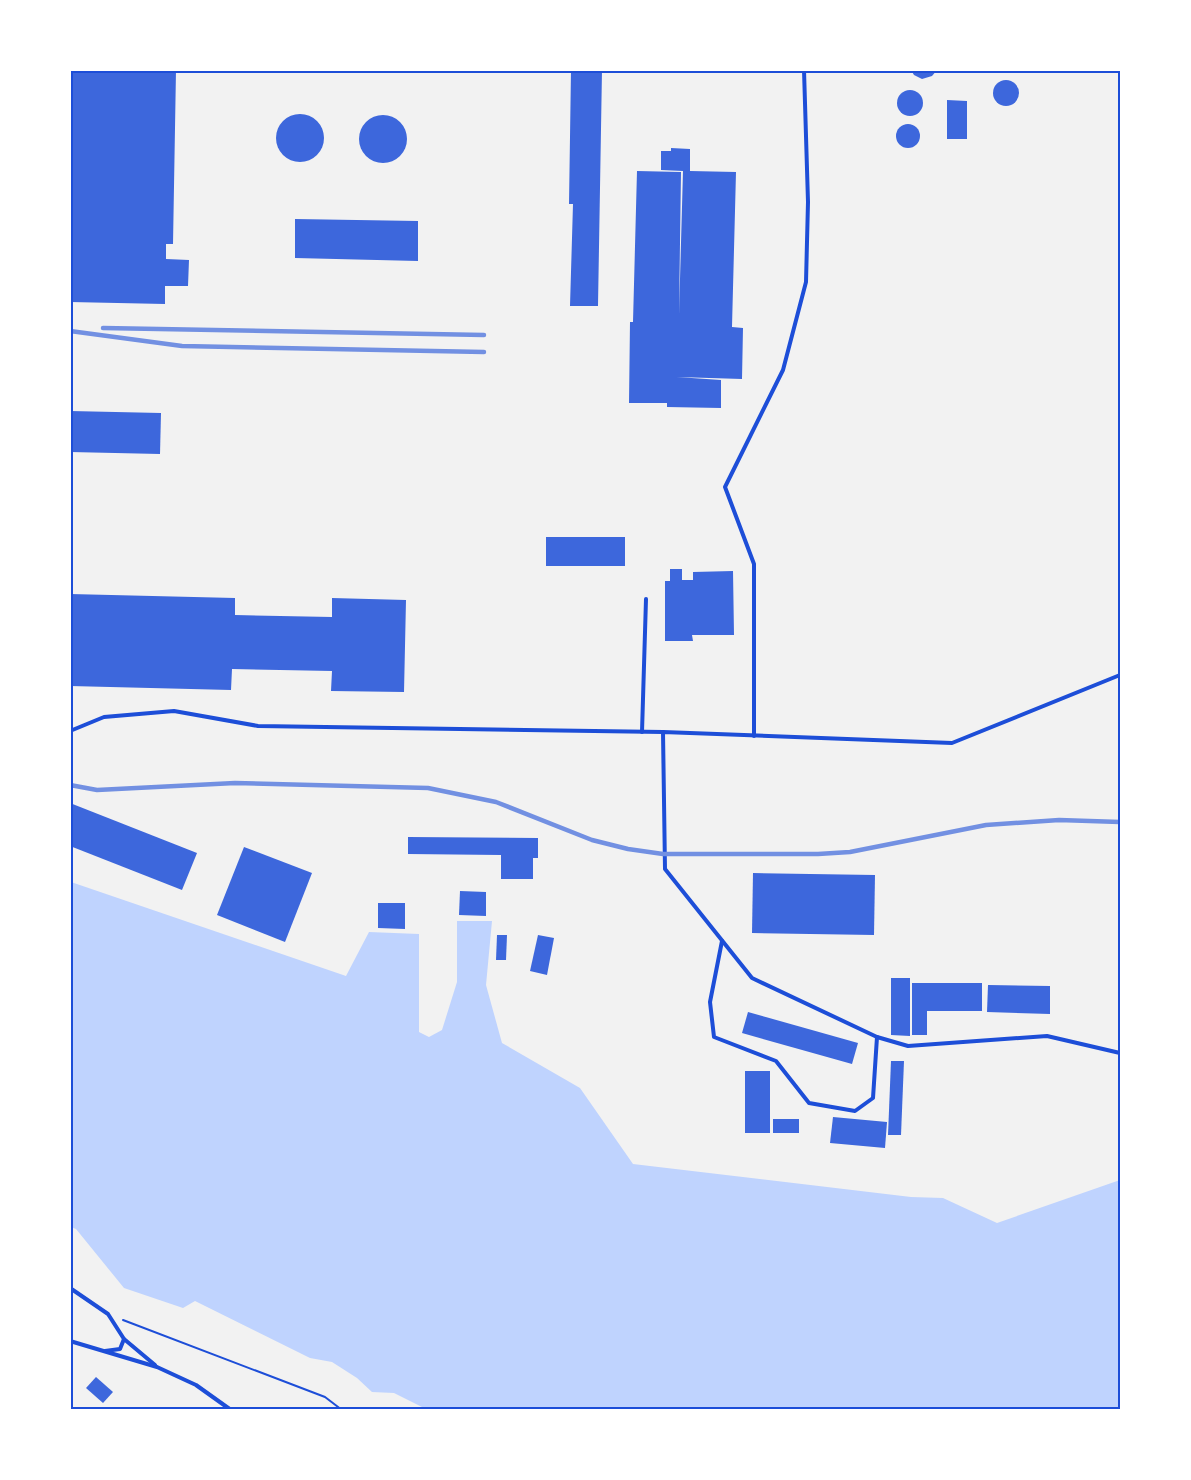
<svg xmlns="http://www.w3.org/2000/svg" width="1191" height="1480" font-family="Lora,serif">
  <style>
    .water { fill: #bfd3fe }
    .building { fill: #3d67dc }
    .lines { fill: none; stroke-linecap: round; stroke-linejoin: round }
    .path { stroke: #1d4ed8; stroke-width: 2 }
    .service { stroke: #1d4ed8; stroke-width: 4 }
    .rail { stroke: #7290e2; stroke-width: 4.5 }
    .neatline { fill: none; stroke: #1d4ed8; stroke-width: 2 }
  </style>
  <rect width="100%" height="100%" fill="#f2f2f2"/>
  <!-- water -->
  <path class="water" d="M71,882L346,976L369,932L419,934V1032L429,1037L442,1030L457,982V921H492L486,985L502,1043L580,1088L633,1164L911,1197L943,1198L997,1223L1120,1180V1409H426L394,1393L372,1392L357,1378L332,1362L310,1358L195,1301L183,1308L124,1288L76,1229L71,1227Z"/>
  <!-- building -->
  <g class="building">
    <path d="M70,70H176L173,244H166V259L189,260L188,286H165V304L70,302Z"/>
    <path d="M571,70H602L598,306H570L573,204H569Z"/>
    <path d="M911,70H937L932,76L922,79L914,75Z"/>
    <circle cx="1006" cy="93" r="13"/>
    <circle cx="910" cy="103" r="13"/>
    <path d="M947,100L967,101V139H947Z"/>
    <circle cx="300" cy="138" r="24"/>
    <circle cx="383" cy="139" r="24"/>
    <circle cx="908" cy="136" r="12"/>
    <path d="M671,148L690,149V171L736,172L732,327L743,328L742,379L677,377L721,380V408L667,407V403H629L630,322H633L637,171L681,172L679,315L683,171L661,170V151H671Z"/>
    <path d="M295,219L418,221V261L295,258Z"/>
    <path d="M70,411L161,413L160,454L70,452Z"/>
    <rect x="546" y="537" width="79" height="29"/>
    <path d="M670,569H682V580H693V572L733,571L734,635H692L693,641H665V581H670Z"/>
    <path d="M70,594L235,598V615L332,617V598L406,600L404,692L331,691L332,671L232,669L231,690L70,686Z"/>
    <path d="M70,803L197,853L182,890L70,846Z"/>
    <path d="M408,837L538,838V858H533V879H501V855L408,854Z"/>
    <path d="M244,847L312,873L285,942L217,915Z"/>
    <path d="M753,873L875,875L874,935L752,933Z"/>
    <path d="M460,891L486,892V916L459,915Z"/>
    <path d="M378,903H405V929L378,928Z"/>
    <path d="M497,935H507L506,960H496Z"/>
    <path d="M538,935L554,938L547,975L530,971Z"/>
    <path d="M891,978H910V1036L891,1035Z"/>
    <path d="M912,983H982V1011H927V1035H912Z"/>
    <path d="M988,985L1050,986V1014L987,1012Z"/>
    <path d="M748,1012L858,1043L852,1064L742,1033Z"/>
    <path d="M891,1061H904L901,1135H888Z"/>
    <rect x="745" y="1071" width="25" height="62"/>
    <path d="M833,1117L887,1122L885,1148L830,1143Z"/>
    <rect x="773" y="1119" width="26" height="14"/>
    <path d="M96,1377L113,1392L103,1403L86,1388Z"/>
  </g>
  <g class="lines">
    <!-- path -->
    <path class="path" d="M123,1320L325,1397L342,1410"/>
    <!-- service -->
    <g class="service">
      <path d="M1120,675L952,743L663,732L665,869L752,978L877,1037L908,1046L1047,1036L1120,1053"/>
      <path d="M70,731L104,717L174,711L258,726L663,732"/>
      <path d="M642,732L646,599"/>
      <path d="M754,736V564L725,487L783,370L806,282L808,202L804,70"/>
      <path d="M722,941L710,1002L714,1037L776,1061L809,1103L855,1111L873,1098L877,1037"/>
      <path d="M70,1288L108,1314L124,1339L155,1365"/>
      <path d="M70,1341L157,1367L196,1385L231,1410"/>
      <path d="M105,1351L120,1349L124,1339"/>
    </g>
    <!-- rail -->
    <g class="rail">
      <path d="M103,328L484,335"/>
      <path d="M70,331L182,346L484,352"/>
      <path d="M70,785L97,790L235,783L428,788L496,802L592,840L628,849L663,854H818L850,852L986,825L1059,820L1120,822"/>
    </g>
  </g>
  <!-- border -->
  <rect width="1191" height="1480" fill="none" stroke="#ffffff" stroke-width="144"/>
  <rect x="72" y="72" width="1047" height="1336" class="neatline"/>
</svg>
